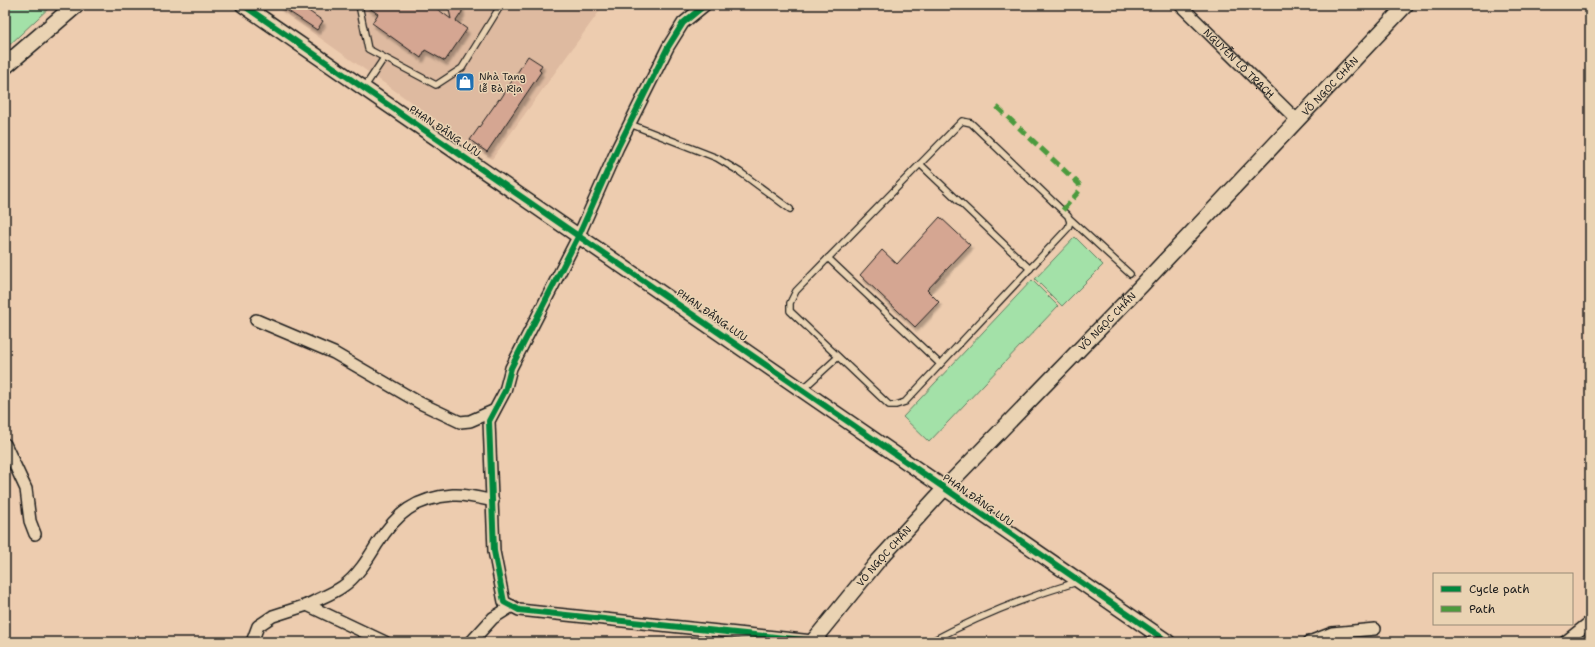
<svg xmlns="http://www.w3.org/2000/svg" width="1595" height="647" font-family="'Shantell Sans',sans-serif">
  <style>
    .built { fill: #debaa0 }
    .green { fill: #a3e1a8; stroke: #607e62 }
    .building { fill: #d5a692; stroke: #1c1c1c; filter: url(#shadow) }
    .lines { fill: none; stroke-linecap: round; stroke-linejoin: round }
    .service-casing { stroke: #1c1c1c; stroke-width: 8 }
    .minor-casing { stroke: #1c1c1c; stroke-width: 14 }
    .tertiary-casing { stroke: #1c1c1c; stroke-width: 17 }
    .secondary-casing { stroke: #1c1c1c; stroke-width: 19 }
    .service { stroke: #ead3b3; stroke-width: 5.5 }
    .minor { stroke: #ead3b3; stroke-width: 11 }
    .tertiary { stroke: #ead3b3; stroke-width: 14 }
    .secondary { stroke: #ead3b3; stroke-width: 16 }
    .quiet { stroke: #4c9a3e; stroke-width: 5; stroke-dasharray: 10 5; stroke-linecap: butt }
    .cycleway-casing { stroke: #ead3b3; stroke-width: 8 }
    .cycleway { stroke: #00873e; stroke-width: 6 }
    .labels { text-anchor: middle; dominant-baseline: central; stroke-width: 3; stroke-linejoin: round; paint-order: stroke }
    .street-label { font-size: 10px; fill: #1c1c1c; stroke: #ead3b3 }
    .poi-label { font-size: 10px; fill: #1c1c1c; stroke: #ead3b3; text-anchor: start }
  </style>
  <defs>
    <filter id="shadow"><feDropShadow dx="2.5" dy="4.5" stdDeviation="1" flood-color="#0004"/></filter>
  </defs>
  <rect width="100%" height="100%" fill="#edccaf"/>
  <filter id="ink" filterUnits="userSpaceOnUse"><feTurbulence type="fractalNoise" baseFrequency=".025" numOctaves="2"/><feDisplacementMap in="SourceGraphic" scale="8" xChannelSelector="R" yChannelSelector="G"/><feConvolveMatrix kernelMatrix="1 2 1 2 8 2 1 2 1" color-interpolation-filters="sRGB"/></filter>
  <g filter="url(#ink)">
    <!-- built -->
    <path class="built" d="M273,5H604L492,159Z"/>
    <!-- green -->
    <g class="green">
      <path d="M5,5H52L5,49Z"/>
      <path d="M1075,237L1103,265L1062,306L1035,279Z"/>
      <path d="M1032,280L1058,306L929,442L903,417Z"/>
    </g>
    <!-- building -->
    <g class="building">
      <path d="M279,5H300L323,21L317,30Z"/>
      <path d="M365,5H432L451,19L448,5H461L462,12L456,21L467,29L445,61L425,50L421,58L372,23L378,14Z"/>
      <path d="M528,56L542,65L539,70L541,72L487,152L470,140L499,99L500,100Z"/>
      <path d="M940,217L970,245L927,290L939,302L915,327L860,275L882,250L897,264Z"/>
    </g>
    <g class="lines">
      <defs>
        <g id="service">
          <path d="M359,5L368,49L436,85L462,68L501,5"/>
          <path d="M364,88L384,58"/>
          <path d="M962,121L971,123L1068,216L1070,222L1068,228L905,402L896,405H889L790,311V303L796,291Z"/>
          <path d="M630,124L717,158L740,172L790,209"/>
          <path d="M920,164L1030,269"/>
          <path d="M1069,218L1130,274"/>
          <path d="M828,258L940,364"/>
          <path d="M802,390L838,357"/>
          <path d="M930,642C977,617 1026,597 1077,582"/>
        </g>
        <g id="minor">
          <path d="M705,5L683,23L668,47L618,147L579,235L511,368L505,391L489,421L494,551L504,602L519,610L822,642"/>
          <path id="s1" d="M1180,5L1298,121"/>
          <path d="M256,320L334,353L420,403L460,422L470,421L493,411"/>
          <path d="M5,444L26,489L30,521L35,534"/>
          <path d="M307,605C318,599 332,594 342,587C357,577 368,559 377,544C397,513 415,498 453,495C466,494 480,498 493,501"/>
          <path d="M252,642L258,626L273,616L307,605L385,642"/>
          <path d="M471,642L493,618L512,606"/>
          <path d="M1309,642L1332,633L1375,629"/>
          <path d="M1565,642L1590,622"/>
        </g>
        <g id="tertiary">
          <path d="M243,5L1168,642"/>
          <path id="s2" d="M812,642L878,561L944,489L1142,285L1406,5"/>
        </g>
        <path id="secondary" d="M5,66L76,5"/>
      </defs>
      <!-- service casing -->
      <use href="#service" class="service-casing"/>
      <!-- minor casing -->
      <use href="#minor" class="minor-casing"/>
      <!-- tertiary casing -->
      <use href="#tertiary" class="tertiary-casing"/>
      <!-- secondary casing -->
      <use href="#secondary" class="secondary-casing"/>
      <!-- service -->
      <use href="#service" class="service"/>
      <!-- minor -->
      <use href="#minor" class="minor"/>
      <!-- tertiary -->
      <use href="#tertiary" class="tertiary"/>
      <!-- secondary -->
      <use href="#secondary" class="secondary"/>
      <!-- quiet -->
      <path class="quiet" d="M997,107L1079,184L1080,190L1062,211"/>
      <defs>
        <g id="cycleway">
          <path d="M243,5L1168,642"/>
          <path d="M705,5L683,23L668,47L618,147L579,235L511,368L505,391L489,421L494,551L504,602L519,610L822,642"/>
        </g>
      </defs>
      <!-- cycleway casing -->
      <use href="#cycleway" class="cycleway-casing"/>
      <!-- cycleway -->
      <use href="#cycleway" class="cycleway"/>
    </g>
  </g>
  <!-- icons -->
  <defs>
    <symbol id="shop-square" viewBox="-11 -11 22 22"><rect x="-9" y="-9" width="18" height="18" rx="4" fill="#1f6fb2" stroke="#ead3b3"/><path d="M-5-2.5h2.3a2.7 3.5 0 0 1 5.4 0H5L5.5 6h-11ZM-1.5-2.5h3a1.5 2.3 0 0 0-3 0Z" fill="#fff"/></symbol>
  </defs>
  <g fill-rule="evenodd">
    <use href="#shop-square" x="454" y="71" width="22" height="22"/>
  </g>
  <g class="labels">
    <!-- street labels -->
    <g class="street-label">
      <text stroke="none"><textPath href="#s1" startOffset="83">NGUYỄN LỘ TRẠCH</textPath></text>
      <text stroke="none"><textPath href="#s2" startOffset="760">VÕ NGỌC CHẤN</textPath></text>
      <text transform="translate(445 131) rotate(34)">PHAN ĐĂNG LƯU</text>
      <text transform="translate(712 315) rotate(35)">PHAN ĐĂNG LƯU</text>
      <text stroke="none"><textPath href="#s2" startOffset="436">VÕ NGỌC CHẤN</textPath></text>
      <text transform="translate(978 500) rotate(35)">PHAN ĐĂNG LƯU</text>
      <text stroke="none"><textPath href="#s2" startOffset="112">VÕ NGỌC CHẤN</textPath></text>
    </g>
    <!-- poi labels -->
    <g class="poi-label">
      <text x="479" y="76">Nhà Tang<tspan x="479" dy="12">lễ Bà Rịa</tspan></text>
    </g>
  </g>
  <!-- margin -->
  <rect width="1595" height="647" fill="none" stroke="#ead3b3" stroke-width="20"/>
  <rect x="10" y="10" width="1575" height="627" fill="none" stroke="#1c1c1c" stroke-width="1.5" filter="url(#ink)"/>
  <!-- legend -->
  <rect x="1433" y="573" width="140" height="52" fill="#ead3b3" stroke="#988a77"/>
  <rect x="1441" y="586" width="20" height="6" fill="#00873e" stroke="#988a77"/>
  <text x="1469" y="593" font-size="12" fill="#1c1c1c">Cycle path</text>
  <rect x="1441" y="606" width="20" height="6" fill="#4c9a3e" stroke="#988a77"/>
  <text x="1469" y="613" font-size="12" fill="#1c1c1c">Path</text>
</svg>
